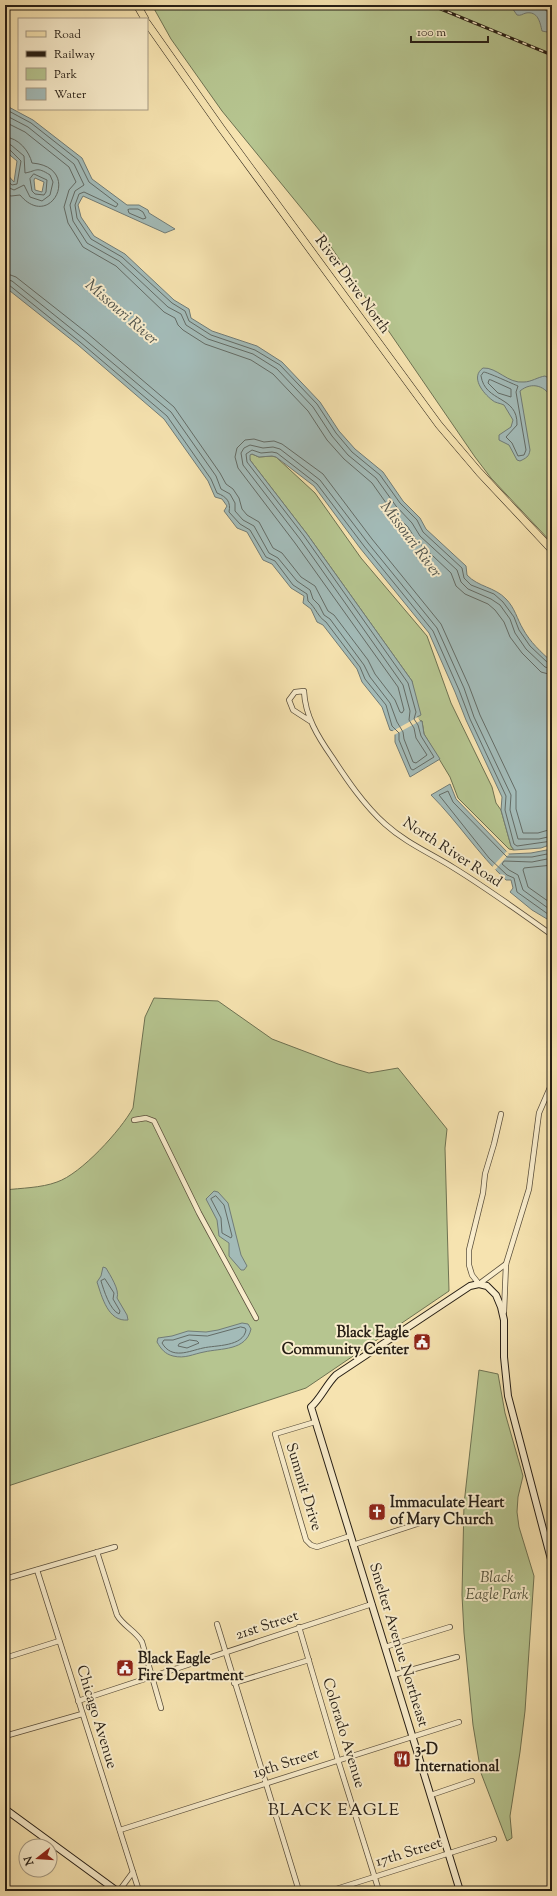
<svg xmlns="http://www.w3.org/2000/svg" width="557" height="1896" font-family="'Sorts Mill Goudy',serif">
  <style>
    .green { fill: #b6c590; stroke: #6e7252 }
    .water { fill: #a3bbb8; stroke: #717c77; fill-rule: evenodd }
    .pier { fill: #f6e3b0 }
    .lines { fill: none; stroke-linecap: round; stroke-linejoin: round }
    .shore { stroke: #646c66; stroke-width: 1 }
    .street-casing { stroke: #5a4f3c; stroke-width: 6 }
    .secondary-casing { stroke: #261e15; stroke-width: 8 }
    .primary-casing { stroke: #261e15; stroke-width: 8 }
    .street { stroke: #f9edcc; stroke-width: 4.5 }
    .secondary { stroke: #f9edcc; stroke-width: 6 }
    .primary { stroke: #f6e3b0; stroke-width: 7 }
    .rail-casing { stroke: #261e15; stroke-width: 3 }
    .rail { stroke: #f9edcc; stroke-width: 1.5; stroke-dasharray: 4.5; stroke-linecap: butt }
    .labels { text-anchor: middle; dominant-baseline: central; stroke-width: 4; stroke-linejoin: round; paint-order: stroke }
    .street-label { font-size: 15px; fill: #261e15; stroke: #f9edcc }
    .poi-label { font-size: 15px; font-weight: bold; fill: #261e15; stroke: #f9edcc; text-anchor: start }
    .park-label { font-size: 15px; font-style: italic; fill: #51503a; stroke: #f9edcc }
    .water-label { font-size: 16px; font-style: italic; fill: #52554e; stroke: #f9edcc }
    .quarter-label { font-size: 17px; letter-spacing: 1px; fill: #261e15; stroke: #f9edcc }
  </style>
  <rect width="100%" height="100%" fill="#f6e3b0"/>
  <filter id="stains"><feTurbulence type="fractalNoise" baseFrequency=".005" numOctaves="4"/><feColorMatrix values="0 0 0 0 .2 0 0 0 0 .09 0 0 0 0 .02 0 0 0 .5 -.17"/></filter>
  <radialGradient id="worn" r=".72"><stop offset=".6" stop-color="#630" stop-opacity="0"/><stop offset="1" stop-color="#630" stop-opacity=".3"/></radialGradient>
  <!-- green -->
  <g class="green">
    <path d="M152,5H552V543L491,478L475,457L320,231L222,111L171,39Z"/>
    <path d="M252,454L259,457L272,456L276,457L315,493L361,558L427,636L451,703L492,787L496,803L501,810L511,846L514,850L509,849L458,798L450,777L424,734L422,721H420L417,717L412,681L307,534L250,460L249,455Z"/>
    <path d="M154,998L218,1001L272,1039L338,1064L369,1073L398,1068L447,1129L445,1148L449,1291L306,1388L5,1487V1190C21,1188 41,1188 57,1182C81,1174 121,1130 133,1108L145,1017Z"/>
    <path d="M479,1370L498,1374L505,1413L523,1476L518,1497L517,1512L519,1527L534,1576L525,1711L520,1752L510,1816L512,1838L507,1841L481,1773L473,1725L464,1633L462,1595L464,1504Z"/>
  </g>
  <!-- water -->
  <g class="water">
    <path d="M510,5L540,6L552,15V22L547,32L542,31C540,22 538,11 526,13C522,14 521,16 517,15Z"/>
    <path d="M5,105L33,120L82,158L92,179L127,205H139L148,210L149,213L175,229L165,233L83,196L78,205L81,217L94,236L125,254L174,300L189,309L191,318L212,331L257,346L282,362L320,402L339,431L355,449L383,472L403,501L420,518L426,529L466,566L467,575C478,587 495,587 506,599C515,608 517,619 523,629C530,642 541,652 552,662V844L541,848L514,850L511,846L501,810L502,797L466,720L455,692L429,633L360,548L314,486L276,457L272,456L259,457L252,454L250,455V460L307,534L412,681L421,715L417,717L420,721H422L424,734L440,759L410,777L395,742V735L393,731L390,730L382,707L362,682L357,669L323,625L317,622L311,609L303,603L304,596L291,588L272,564L263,560L247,532L237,528L224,511L227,506L222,499L215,497L208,481L164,419L78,345L5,287V172L14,182L17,161L5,151ZM35,178L44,182L42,192L35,190L34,180Z"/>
    <path d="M483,368C497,367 508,384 524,382C531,382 538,377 545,376L552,380V399C546,386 532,381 520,391L530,450C529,457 526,458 520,461L517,460L509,445L499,440V435L511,427L513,420L504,405C500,403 495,403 492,400C483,393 470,377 483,368Z"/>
    <path d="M450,784L456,799L509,854L531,853L552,849V922L532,910L510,892L513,888L511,880H506C478,854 458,822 431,795Z"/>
    <path d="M214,1191L218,1192L228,1203L241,1255L247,1266L244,1270H241L229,1256V1243L219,1236L217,1220L206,1199Z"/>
    <path d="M103,1267L106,1268C110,1275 120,1290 117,1298L127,1315L128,1320C108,1322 102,1297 97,1282L101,1276Z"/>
    <path d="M242,1323L248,1324L251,1329C246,1351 221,1348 204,1352C193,1354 185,1359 173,1356C165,1354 161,1349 157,1342L158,1338L172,1336L188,1331L206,1332L218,1330Z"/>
  </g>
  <!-- pier -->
  <g class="pier">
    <path d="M418,717L420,721L394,735L391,732Z"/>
    <path d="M507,851L509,854L495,870L492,867Z"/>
  </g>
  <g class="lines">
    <!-- shore -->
    <g class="shore">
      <path d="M5,109L31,123L78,160L89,182L118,204L116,207L84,192L79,194L75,205L77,218L91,239L122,257L172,303L185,311L189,321L211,335L255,350L280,365L317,404L336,433L352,452L380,475L400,503L417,520L423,532L462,568L464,578L471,585L494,594L503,602L514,617L519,630L530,646L548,663L552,664"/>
      <path d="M5,115L28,127L74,164L84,185L75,191L70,205L73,221L87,243L119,261L168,307L181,314L186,325L208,339L253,354L277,369L313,407L332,436L348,455L376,478L396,506L412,523L420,536L457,570L461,582L468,589L491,599L500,605L510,619L515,633L526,649L545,667L552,669"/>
      <path d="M5,122L25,132L69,167L76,182L69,190L64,207L68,223L83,247L116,266L164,312L175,318L178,325L183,330L205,344L251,360L273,374L308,411L327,440L344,459L372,483L391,510L408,527L416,540L451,573L456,586L465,594L488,604L495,610L504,622L510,637L522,653L541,672L552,675"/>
      <path d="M5,137C19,138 29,151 32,163C83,167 51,232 20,195L11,196L5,194"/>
      <path d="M5,143L11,145L24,156L25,173C37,171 36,166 50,175L53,182L50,195L42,201L30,197L24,185L14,190L5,186"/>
      <path d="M5,148L9,149L21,161L17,184L12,185L5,179"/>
      <path d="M34,174L47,180L46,192L44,195L35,194L32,191L30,179Z"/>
      <path d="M130,209H138L143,212L146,218L143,219L129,213L128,210Z"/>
      <path d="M5,273L16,277L87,333L174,407L220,473L226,484L233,489L239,498L242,509L247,515L259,522L273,548L282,553L301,577L315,586L328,611L334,615L368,660L375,674L395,700L400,712L402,713L404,710L398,687L295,543L238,468L235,457L237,448L245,440L254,439L264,442L274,441L282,444L323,474L372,539L441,624L469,686L480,715L516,791V809L523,833H538L552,829"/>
      <path d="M5,279L12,281L83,338L171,412L216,476L221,489L230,494L235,503V511L243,520L254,526L269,553L278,558L297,581L310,590L313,599L319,605L324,615L330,619L364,665L370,677L390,703L397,722L403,732L404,739L413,762L416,763L427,755L416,738L414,728L409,720L410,711L403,685L300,539L243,465L241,453L244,448L250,445L263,448L273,447L280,449L320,480L368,543L437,628L464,688L474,717L511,795L510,810L518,839H539L552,836"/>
      <path d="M5,284L9,285L80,342L167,416L211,479L217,493C227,497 231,502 229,512L240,524L250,530L266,557L275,561L293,585L307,594L308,601C316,608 318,617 326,622L360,667L365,679L386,705L392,726L399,733V740L411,769L413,770L434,757L421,736L418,725L414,719L416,712L408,683L304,536L247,462L246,454L252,450L261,453L272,452L277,453L317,484L364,546L433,631L459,690L470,719L506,796L505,810L514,844L517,846L552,841"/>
      <path d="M484,372C487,372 513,384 518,386L516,392L526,450L524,455L518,456L512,443L506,437L517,425C518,395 485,403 481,376Z"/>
      <path d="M491,380L511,389V397L498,393L488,383L489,380Z"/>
      <path d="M552,853L532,857H507L453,802L448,791L439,795L489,858L507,875L514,878L517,892L552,917"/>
      <path d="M552,858L532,862L504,861L502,864L509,870L518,875L523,890L552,911"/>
      <path d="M552,865L524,868L523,870L528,887L552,904"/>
      <path d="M216,1196L224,1205L232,1236L231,1238L222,1233L221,1218L211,1199Z"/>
      <path d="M105,1279L114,1293L113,1299L120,1311L119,1314C110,1310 104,1291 101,1281Z"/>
      <path d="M241,1327L245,1328L246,1330C243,1347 216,1345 203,1348C189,1351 172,1360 162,1343L164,1340H173L189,1335L207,1336Z"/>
      <path d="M190,1340L197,1341L199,1343L187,1348L178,1346L179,1344Z"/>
    </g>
    <defs>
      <g id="street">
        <path d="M310,721L293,710L289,700L295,692L304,691C305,716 318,737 332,757C347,780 364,805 385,824C406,843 430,853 454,868C488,889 520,912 552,935"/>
        <path d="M501,1114L494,1144L485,1174L483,1193L469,1250V1265L472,1275L479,1284L506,1264"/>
        <path d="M134,1120L146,1118L154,1121L199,1213L256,1318"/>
        <path d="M504,1312L506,1264L529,1189L539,1113L552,1083"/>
        <path d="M315,1422L275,1434L306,1540L311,1545L317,1547L350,1536"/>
        <path d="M353,1545L435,1518"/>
        <path d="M97,1552L117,1615C123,1626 136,1631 142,1642L161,1708"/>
        <path d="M37,1570L139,1891"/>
        <path d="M5,1579L115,1547"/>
        <path d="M217,1624L299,1891"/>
        <path d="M299,1627L338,1760L379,1891"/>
        <path d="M385,1647L450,1627"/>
        <path d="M5,1658L59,1641"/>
        <path d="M393,1675L457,1657"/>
        <path d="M234,1683L309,1660"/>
        <path d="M78,1701L372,1604"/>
        <path d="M5,1736L82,1714"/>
        <path d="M431,1795L472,1781"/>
        <path d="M120,1830L459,1722"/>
        <path d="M119,1891L133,1872"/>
        <path d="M330,1891L494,1839"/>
      </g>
      <g id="secondary">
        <path d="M5,1809L117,1891"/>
        <path d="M460,1891L311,1407C321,1398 326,1385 336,1375L470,1286L479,1284L487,1286L496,1295L501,1307L504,1320V1357L508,1396L552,1563"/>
      </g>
      <g id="primary">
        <path d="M137,5L145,19"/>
        <path d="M147,23L221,128L439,425L479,472L552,550"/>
      </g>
    </defs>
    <!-- street casing -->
    <use href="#street" class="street-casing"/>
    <!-- secondary casing -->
    <use href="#secondary" class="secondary-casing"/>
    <!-- primary casing -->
    <use href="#primary" class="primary-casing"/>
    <!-- street -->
    <use href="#street" class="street"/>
    <!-- secondary -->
    <use href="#secondary" class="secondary"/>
    <!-- primary -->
    <use href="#primary" class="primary"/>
    <defs>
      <path id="rail" d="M431,5L552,55"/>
    </defs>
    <!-- rail casing -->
    <use href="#rail" class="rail-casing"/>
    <!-- rail -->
    <use href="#rail" class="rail"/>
  </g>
  <!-- icons -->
  <defs>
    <symbol id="civic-square" viewBox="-11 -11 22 22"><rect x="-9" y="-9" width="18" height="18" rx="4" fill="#8f2418" stroke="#f9edcc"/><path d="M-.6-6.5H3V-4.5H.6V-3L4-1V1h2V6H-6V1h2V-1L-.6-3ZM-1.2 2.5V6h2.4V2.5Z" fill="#fff"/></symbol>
    <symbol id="church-square" viewBox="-11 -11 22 22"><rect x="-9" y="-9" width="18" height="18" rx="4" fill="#8f2418" stroke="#f9edcc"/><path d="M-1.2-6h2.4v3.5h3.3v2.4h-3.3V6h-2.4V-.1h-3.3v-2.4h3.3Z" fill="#fff"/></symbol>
    <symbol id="restaurant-square" viewBox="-11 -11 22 22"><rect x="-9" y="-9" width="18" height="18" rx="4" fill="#8f2418" stroke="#f9edcc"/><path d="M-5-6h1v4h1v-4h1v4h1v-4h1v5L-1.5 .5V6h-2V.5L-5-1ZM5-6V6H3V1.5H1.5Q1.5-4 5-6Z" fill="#fff"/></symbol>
  </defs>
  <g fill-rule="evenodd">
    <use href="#civic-square" x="412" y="1332" width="20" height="20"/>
    <use href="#church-square" x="367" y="1502" width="20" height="20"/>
    <use href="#civic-square" x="115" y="1658" width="20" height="20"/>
    <use href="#restaurant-square" x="392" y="1749" width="20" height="20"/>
  </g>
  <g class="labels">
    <!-- street labels -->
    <g class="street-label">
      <text transform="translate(352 285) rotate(54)">River Drive North</text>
      <text transform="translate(452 853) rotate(33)">North River Road</text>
      <text transform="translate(303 1487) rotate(73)">Summit Drive</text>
      <text transform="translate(267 1626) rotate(-18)">21st Street</text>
      <text transform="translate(398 1645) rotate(73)">Smelter Avenue Northeast</text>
      <text transform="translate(96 1717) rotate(73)">Chicago Avenue</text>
      <text transform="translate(343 1733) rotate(73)">Colorado Avenue</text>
      <text transform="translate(286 1764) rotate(-18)">19th Street</text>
      <text transform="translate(409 1853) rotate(-17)">17th Street</text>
    </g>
    <!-- poi labels -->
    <g class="poi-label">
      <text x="409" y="1333" text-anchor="end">Black Eagle<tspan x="409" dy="17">Community Center</tspan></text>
      <text x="390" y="1503">Immaculate Heart<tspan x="390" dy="17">of Mary Church</tspan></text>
      <text x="138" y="1659">Black Eagle<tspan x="138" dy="17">Fire Department</tspan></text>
      <text x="415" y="1750">3-D<tspan x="415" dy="17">International</tspan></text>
    </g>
    <!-- park labels -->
    <g class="park-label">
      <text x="497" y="1578">Black<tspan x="497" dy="17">Eagle Park</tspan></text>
    </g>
    <!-- water labels -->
    <g class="water-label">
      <text transform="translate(121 313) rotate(41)">Missouri River</text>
      <text transform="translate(410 540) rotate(53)">Missouri River</text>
    </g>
    <!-- quarter labels -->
    <g class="quarter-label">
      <text x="334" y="1811">BLACK EAGLE</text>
    </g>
  </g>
  <!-- margin -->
  <rect width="557" height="1896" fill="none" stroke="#f6e3b0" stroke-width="20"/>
  <rect x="6" y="6" width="545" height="1884" fill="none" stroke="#261e15" stroke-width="2"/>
  <rect x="10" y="10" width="537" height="1876" fill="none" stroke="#261e15"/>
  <!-- legend -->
  <rect x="18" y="18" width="130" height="92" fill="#f9edcc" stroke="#a59a83"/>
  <rect x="26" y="31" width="20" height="6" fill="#f6e3b0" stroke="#a59a83"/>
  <text x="54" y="38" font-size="12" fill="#261e15">Road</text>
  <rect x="26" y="51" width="20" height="6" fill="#261e15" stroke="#a59a83"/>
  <text x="54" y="58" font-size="12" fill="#261e15">Railway</text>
  <rect x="26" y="68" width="20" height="12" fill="#b6c590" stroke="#a59a83"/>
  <text x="54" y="78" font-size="12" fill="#261e15">Park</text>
  <rect x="26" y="88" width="20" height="12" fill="#a3bbb8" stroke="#a59a83"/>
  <text x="54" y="98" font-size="12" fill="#261e15">Water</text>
  <!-- north arrow -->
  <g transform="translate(38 1858) rotate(253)"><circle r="19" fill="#f9edcc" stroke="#a59a83"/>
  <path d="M0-3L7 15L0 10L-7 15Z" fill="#8f2418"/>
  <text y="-6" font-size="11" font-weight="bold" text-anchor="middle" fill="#261e15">N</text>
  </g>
  <!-- scale -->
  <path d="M411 36v6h77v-6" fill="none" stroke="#261e15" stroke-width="2"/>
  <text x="417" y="36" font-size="12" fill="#261e15" stroke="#f9edcc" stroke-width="3" paint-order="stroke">100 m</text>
  <rect width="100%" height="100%" filter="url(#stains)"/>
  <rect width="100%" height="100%" fill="url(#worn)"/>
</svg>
